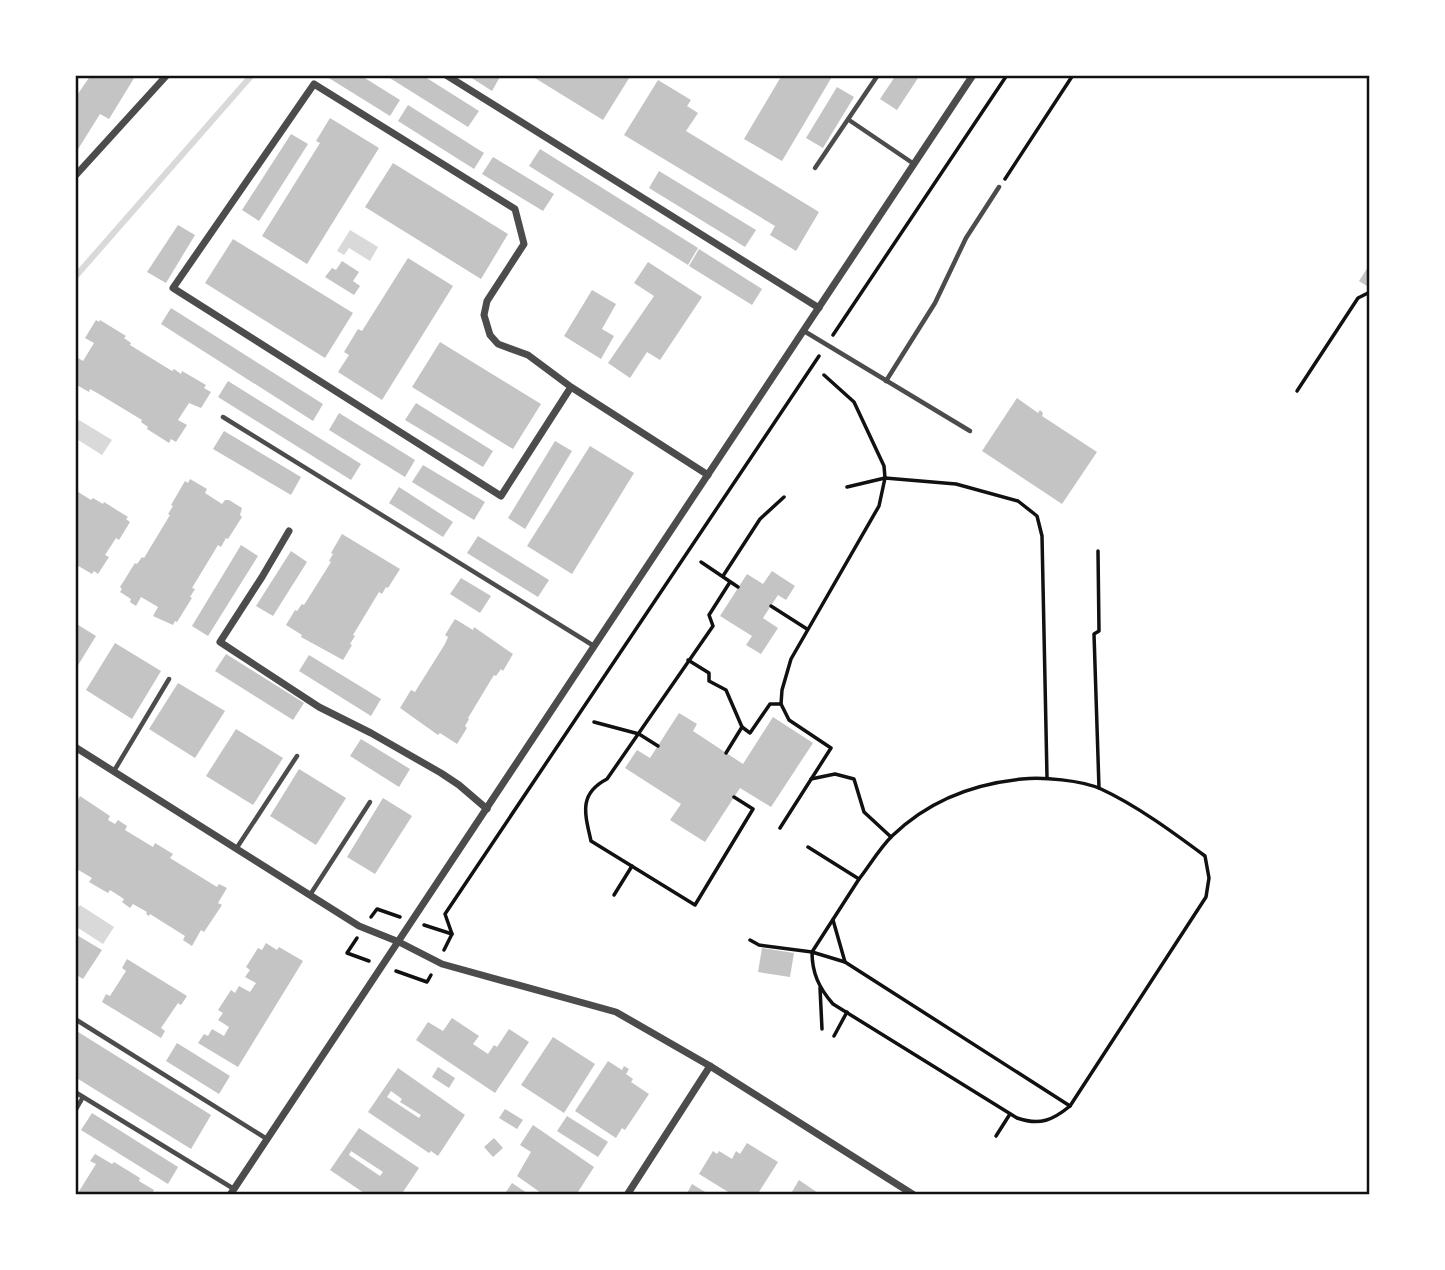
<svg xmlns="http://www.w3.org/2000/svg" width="1445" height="1270" font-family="Jost,sans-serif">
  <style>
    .water { fill: #d9d9d9 }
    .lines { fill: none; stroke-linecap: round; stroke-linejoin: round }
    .stream { stroke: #d9d9d9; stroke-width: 6 }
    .building { fill: #c4c4c4; fill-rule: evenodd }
    .path { stroke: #111; stroke-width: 3.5 }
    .service { stroke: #4c4c4c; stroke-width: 4.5 }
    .minor { stroke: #4c4c4c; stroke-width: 7 }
    .neatline { fill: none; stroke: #111; stroke-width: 2.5 }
  </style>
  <rect width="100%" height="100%" fill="#fff"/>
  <!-- water -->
  <g class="water">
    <path d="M350,230L378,247L370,261L349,248L344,255L337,251Z"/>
    <path d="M79,420L112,440L102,455L75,438V426Z"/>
    <path d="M80,905L114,927L103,944L75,926V912Z"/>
  </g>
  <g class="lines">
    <!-- stream -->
    <path class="stream" d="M75,277L252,75"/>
  </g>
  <!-- building -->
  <g class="building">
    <path d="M91,75H136L109,119L100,114L75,154V98Z"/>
    <path d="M324,75H360L400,100L390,116Z"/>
    <path d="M385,75H422L479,111L468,127Z"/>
    <path d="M467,75H501L492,91Z"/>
    <path d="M530,75H631L603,120Z"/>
    <path d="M782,75H833L782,161L744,139Z"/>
    <path d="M896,75H920L897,110L880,99Z"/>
    <path d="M658,80L691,100L687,106L698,113L686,131L819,212L796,251L770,235L775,226L624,135Z"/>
    <path d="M837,87L854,97L823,148L806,138Z"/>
    <path d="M408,105L484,153L474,169L398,121Z"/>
    <path d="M330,118L379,148L307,264L262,236L320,143L316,141Z"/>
    <path d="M291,134L308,144L259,221L242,210Z"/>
    <path d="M540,149L698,248L688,265L529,166Z"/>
    <path d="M493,157L554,194L543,211L482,174Z"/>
    <path d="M393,163L508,234L481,279L365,207Z"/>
    <path d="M659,171L756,230L745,247L649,188Z"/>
    <path d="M178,225L195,235L166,283L147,272Z"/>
    <path d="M233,239L353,313L325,358L205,283Z"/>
    <path d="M699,249L762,289L752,305L689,266Z"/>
    <path d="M408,258L453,286L382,400L338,372L349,355L344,352L358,329L362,331Z"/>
    <path d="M342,261L359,272L353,281L360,286L354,295L325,277L332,268L336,270Z"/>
    <path d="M648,262L702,297L660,360L647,352L630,378L608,363L654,296L634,283Z"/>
    <path d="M1370,264V288L1359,281Z"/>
    <path d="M592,290L616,304L602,329L614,336L601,359L564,336Z"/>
    <path d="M171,308L323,404L313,421L161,324Z"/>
    <path d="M96,320L99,322L100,320L126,336L124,338L131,343L130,345L172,371L174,369L181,374L182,371L206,385L204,388L211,392L201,408L189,403L178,420L187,425L176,442L171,439L169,443L147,429L148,427L141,422L142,420L99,394L90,389L89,392L75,384V356L83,361L94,343L85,338Z"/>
    <path d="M440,342L541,404L513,449L412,387Z"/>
    <path d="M228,381L361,464L351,480L218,397Z"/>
    <path d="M1017,398L1038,413L1040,410L1043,413L1042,416L1097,452L1062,504L982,451Z"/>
    <path d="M416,403L493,451L483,467L405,420Z"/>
    <path d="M339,413L415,460L405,477L329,430Z"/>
    <path d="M224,431L301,477L291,495L213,449Z"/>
    <path d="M555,441L572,451L525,529L508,518Z"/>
    <path d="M590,446L634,473L572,574L527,546Z"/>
    <path d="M423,465L485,502L474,520L412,482Z"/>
    <path d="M190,479L207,489L205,493L222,504L225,500H229L242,508L240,515L242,517L228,539L226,538L221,547L218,545L192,588L195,589L190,597L192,598L177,622L175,621L173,625L153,616L158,607L141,597L136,606L130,602L131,599L120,592L122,589L120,587L135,563L137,564L142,557L144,558L170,515L168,514L173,506L171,505L185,481L188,483Z"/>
    <path d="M399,487L453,522L443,537L389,503Z"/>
    <path d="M75,490L91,500L93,498L103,504L104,502L128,517L126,519L130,522L119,540L116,538L105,555L109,557L98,574L94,571L92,574L75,564Z"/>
    <path d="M342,534L400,569L388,588L386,587L382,594L379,592L353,635L355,636L350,644L352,645L343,660L301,637L302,635L286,625L295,610L297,611L302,604L304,605L331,562L329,561L333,554L331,553Z"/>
    <path d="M478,536L549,580L538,597L467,553Z"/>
    <path d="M241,545L258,556L208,636L192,626Z"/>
    <path d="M291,551L307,562L273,616L256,606Z"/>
    <path d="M772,571L795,586L786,600L778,595L763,618L778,628L761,654L746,645L752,636L720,616L747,574L763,584Z"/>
    <path d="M461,578L491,596L480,613L450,594Z"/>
    <path d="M455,619L473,630L474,627L513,654L503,671L501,669L496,676L494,675L468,718L469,719L465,726L467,728L457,744L440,733L438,735L400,708L411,690L415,692L418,687L445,644L448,637L445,635Z"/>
    <path d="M75,623L96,636L75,670Z"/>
    <path d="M115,643L161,671L132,719L86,690Z"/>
    <path d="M226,654L304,703L293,720L215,671Z"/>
    <path d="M309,655L381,699L371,716L299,671Z"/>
    <path d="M178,683L225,711L195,758L149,729Z"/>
    <path d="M679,713L697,724L693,731L743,764L773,717L813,743L771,807L740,788L705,842L670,820L681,804L625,768L637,750L650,758Z"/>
    <path d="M236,729L283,758L253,805L206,776Z"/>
    <path d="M361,739L410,769L399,787L350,756Z"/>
    <path d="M299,769L346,798L316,845L270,816Z"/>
    <path d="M80,796L110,816L108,820L115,824L118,820L127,826L125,830L153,847L155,843L173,854L170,858L217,887L219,884L227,888L218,903L222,905L204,932L201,930L192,946L183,940L185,936L150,914L149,916L146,914L147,912L133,904L130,908L122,902L124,899L110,890L108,893L89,882L92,878L75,868V799L78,800Z"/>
    <path d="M383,798L412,816L375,874L347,857Z"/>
    <path d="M75,934L102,950L83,979L75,974Z"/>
    <path d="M266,943L277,950L279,947L303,961L238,1067L198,1043L204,1034L208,1036L212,1029L224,1036L229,1027L218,1020L223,1013L218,1010L231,990L235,993L239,986L250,992L256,983L245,977L250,970L246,967L258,948L262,950Z"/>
    <path d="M762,948L794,953L790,977L758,972Z"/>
    <path d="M127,959L187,996L181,1005L178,1003L161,1028L165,1031L161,1038L102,1002L106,994L110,996L126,971L122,968Z"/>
    <path d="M452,1018L479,1036L473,1044L488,1054L494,1045L497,1047L509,1029L529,1042L495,1093L416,1040L428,1022L443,1031Z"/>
    <path d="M75,1030L211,1115L191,1149L75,1077Z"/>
    <path d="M553,1037L595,1064L564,1113L521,1085Z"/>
    <path d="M177,1043L230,1076L219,1094L166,1061Z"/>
    <path d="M608,1061L622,1070L624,1066L629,1069L626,1074L633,1079L631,1082L649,1094L625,1130L622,1128L616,1138L575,1111Z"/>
    <path d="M438,1067L455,1078L449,1088L432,1077Z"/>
    <path d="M398,1068L465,1115L438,1156L431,1151L429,1153L368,1112ZM391,1091L402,1099L400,1102L421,1115L419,1118L387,1097Z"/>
    <path d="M505,1109L523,1120L517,1129L499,1118Z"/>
    <path d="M92,1113L178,1167L168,1184L81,1130Z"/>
    <path d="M567,1116L608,1142L598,1157L557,1131Z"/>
    <path d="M533,1125L594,1167L576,1195H544L517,1176L531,1152L520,1145Z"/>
    <path d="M359,1128L419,1168L401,1195H367L330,1170ZM351,1151L383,1172L380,1176L349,1155Z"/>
    <path d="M494,1138L503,1148L493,1157L484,1147Z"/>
    <path d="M747,1143L778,1162L757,1195H733L699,1174L713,1151L717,1154L719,1151L732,1159L736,1151L740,1154Z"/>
    <path d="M95,1154L112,1164L114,1162L140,1178L139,1181L154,1190L151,1195H75V1191L78,1193L96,1164L90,1161Z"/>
    <path d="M799,1180L821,1195H790Z"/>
    <path d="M512,1183L530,1195H504Z"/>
    <path d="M692,1184L710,1195H686Z"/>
  </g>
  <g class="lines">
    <!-- path -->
    <g class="path">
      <path d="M1005,179L1073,75"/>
      <path d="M833,335L1007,75"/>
      <path d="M1297,391L1358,298L1370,292"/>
      <path d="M847,487L885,478L956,484L1018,501L1037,516L1042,536L1047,777"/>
      <path d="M1098,551L1099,631L1094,634L1099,788"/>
      <path d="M701,562L738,587"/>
      <path d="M723,576L760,519L784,497"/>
      <path d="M730,582L709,615L713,626L607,779C578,794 585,814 591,841L695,905L753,809L734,797"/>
      <path d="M771,606L807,629"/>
      <path d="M688,660L709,673V681L726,690L742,727L726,753"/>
      <path d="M594,722L639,734L658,746"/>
      <path d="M742,727L750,733L770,704H781"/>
      <path d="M811,779L835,774L854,779L864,812L891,837"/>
      <path d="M780,828L831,748L789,720L781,704L782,690L791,659L879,506L885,478L884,466L854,402L824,375"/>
      <path d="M614,895L632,866"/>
      <path d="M371,917L377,909L400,917"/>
      <path d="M833,920L845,962L1070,1106"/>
      <path d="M424,925L452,934"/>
      <path d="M357,938L347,953L369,961"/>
      <path d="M750,940L759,945L812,952L859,879L808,847"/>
      <path d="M444,950L452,934L445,914L819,356"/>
      <path d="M845,962L812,952C812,973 819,988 833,1004L1017,1118C1040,1126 1053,1120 1070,1106L1206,897L1209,878L1205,856C1174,833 1136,805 1101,789C1081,780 1043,777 1022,779C971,784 928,801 892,836C879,849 870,865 859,879"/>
      <path d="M396,971L427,982L431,975"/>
      <path d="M820,988L822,1029"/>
      <path d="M834,1036L847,1012"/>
      <path d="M996,1136L1010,1114"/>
    </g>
    <!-- service -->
    <g class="service">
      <path d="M849,120L914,164"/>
      <path d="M815,168L878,75"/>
      <path d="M804,331L970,431"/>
      <path d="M886,381L935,303L966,238L999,187"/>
      <path d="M223,417L594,646"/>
      <path d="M114,771L169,679"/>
      <path d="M236,849L297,756"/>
      <path d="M310,895L370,802"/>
      <path d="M75,1019L267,1139"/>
      <path d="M75,1092L234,1189"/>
      <path d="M75,1111L83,1097"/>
    </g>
    <!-- minor -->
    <g class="minor">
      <path d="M446,75L819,308"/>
      <path d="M75,176L167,75"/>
      <path d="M571,387L501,496L173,288L314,84L515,209L524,244L487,301L484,315L490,335L498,344L528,355L571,387L708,475"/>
      <path d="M289,531L262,577L220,642L319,707L371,733L441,773L459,785L487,809"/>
      <path d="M75,747L359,926L399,942L442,964L616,1012L710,1066L914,1195"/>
      <path d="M230,1195L973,75"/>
      <path d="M627,1195L710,1066"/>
    </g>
  </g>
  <!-- border -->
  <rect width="1445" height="1270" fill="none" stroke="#ffffff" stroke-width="154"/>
  <rect x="77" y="77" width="1291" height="1116" class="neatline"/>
</svg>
